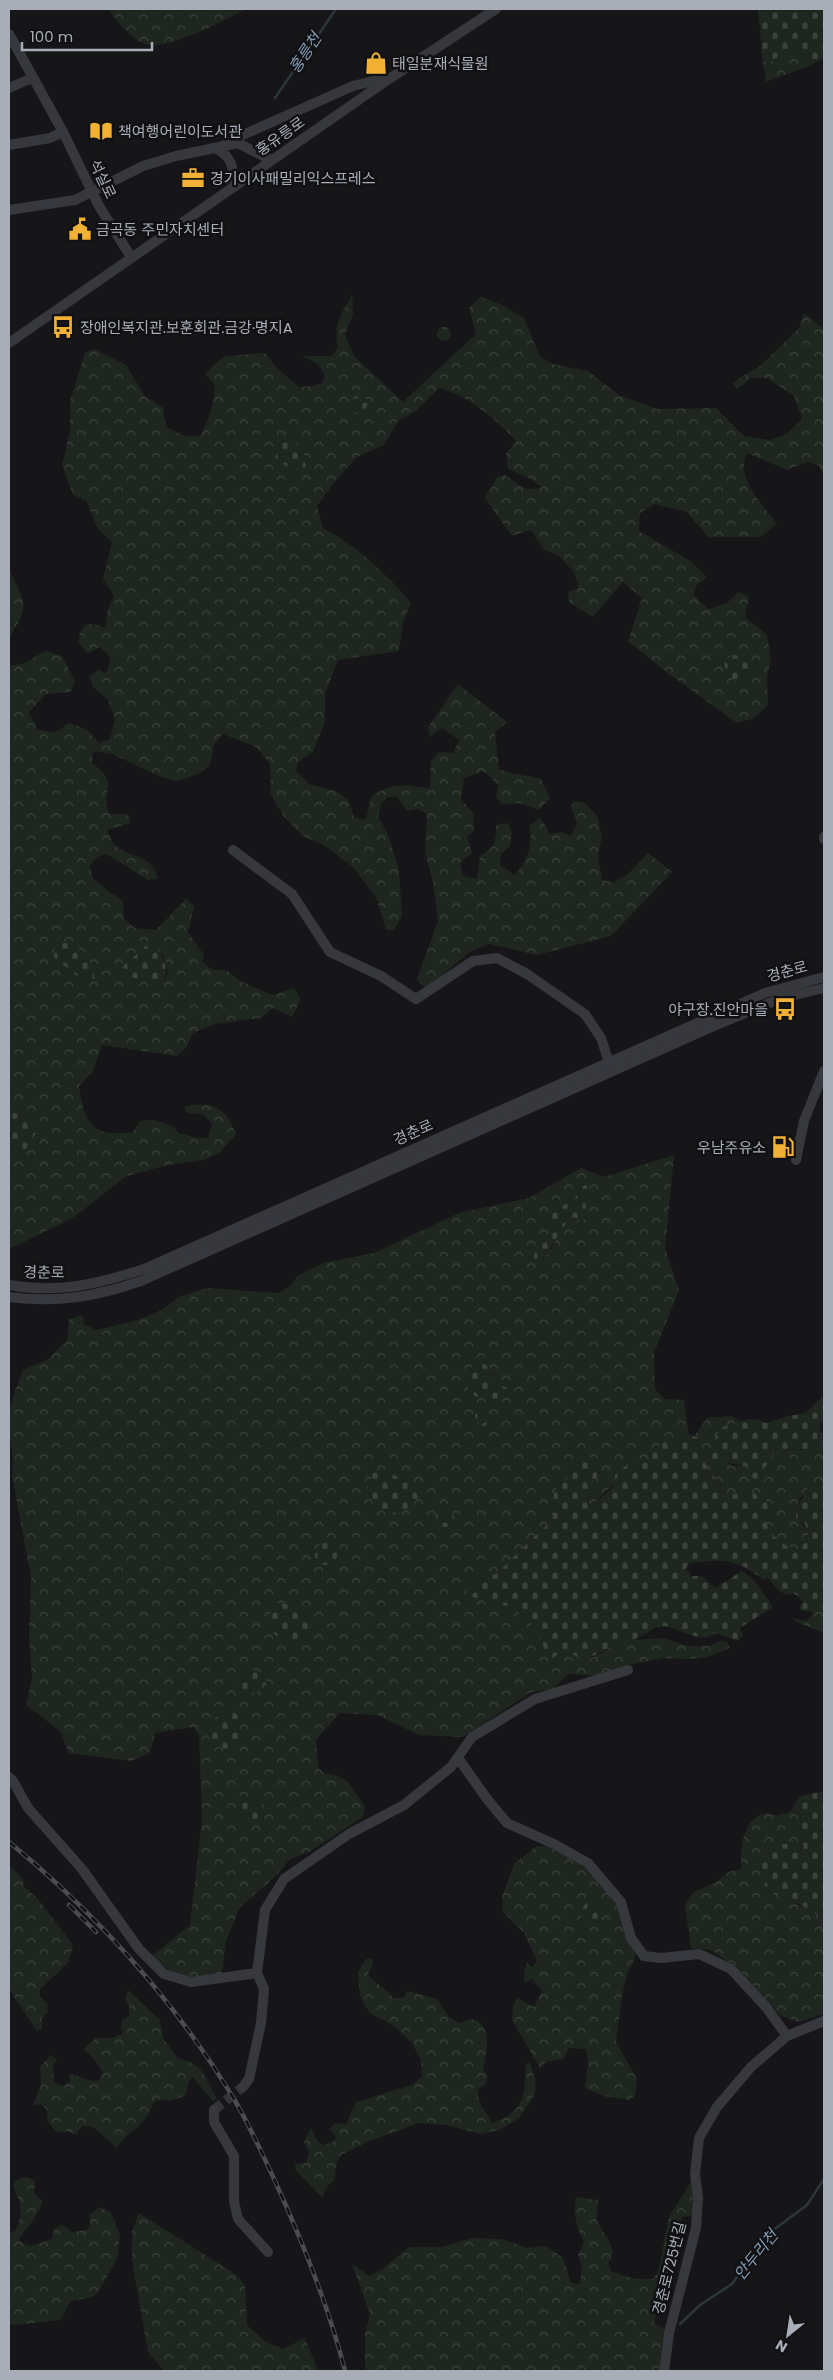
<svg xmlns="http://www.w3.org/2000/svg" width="833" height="2380" font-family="Poppins,'Noto Sans KR',sans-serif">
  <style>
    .forest { fill: url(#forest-crowns); fill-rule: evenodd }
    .cemetery { fill: url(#cemetery-stones) }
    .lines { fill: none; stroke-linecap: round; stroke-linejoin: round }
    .stream { stroke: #2c353c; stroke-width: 2.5 }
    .minor-tunnel { stroke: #333438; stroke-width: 10; stroke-dasharray: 10 5; stroke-linecap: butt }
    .minor { stroke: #37383d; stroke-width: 10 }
    .rail-casing { stroke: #4a4c52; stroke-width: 4.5 }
    .rail { stroke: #111113; stroke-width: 2.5; stroke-dasharray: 8; stroke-linecap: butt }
    .labels { text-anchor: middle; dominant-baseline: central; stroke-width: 5; stroke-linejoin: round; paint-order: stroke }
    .poi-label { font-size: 15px; fill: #a8adb8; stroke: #111113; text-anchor: start }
    .street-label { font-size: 15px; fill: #a8adb8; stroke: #111113 }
    .water-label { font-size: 16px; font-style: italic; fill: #7f9bb3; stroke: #111113 }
  </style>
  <defs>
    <pattern id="forest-crowns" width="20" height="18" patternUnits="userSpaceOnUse" patternTransform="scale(1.25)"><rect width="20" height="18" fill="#1e261f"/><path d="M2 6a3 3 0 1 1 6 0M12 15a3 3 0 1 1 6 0" fill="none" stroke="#3c433d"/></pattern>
    <pattern id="cemetery-stones" width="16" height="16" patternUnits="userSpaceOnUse" patternTransform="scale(1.25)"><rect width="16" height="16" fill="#1e261f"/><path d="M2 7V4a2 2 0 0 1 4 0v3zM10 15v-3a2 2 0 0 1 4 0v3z" fill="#3c433d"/></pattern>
  </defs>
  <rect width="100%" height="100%" fill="#161618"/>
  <!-- forest -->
  <g class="forest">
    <path d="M108,9H245C229,19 166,50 148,45C131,40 118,22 108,9Z"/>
    <path d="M793,51L803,54L809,66L766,82L763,64Z"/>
    <path d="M352,295L353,314L345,335L354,356L403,402L476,334L469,308L481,297L500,304L524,318L540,357L553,364L588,371L619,395L657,409L716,408L744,436L770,440L785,435L802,419L794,396L767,378H751L737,389L732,383L760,366L799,328L804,313L824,329V475L818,465L807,462L787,470L747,453C735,478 762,504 777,524L761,537H708L687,512L655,504L640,513L639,531L692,562L707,577L696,586L694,595L708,609L726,604L738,592L749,596L745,617L767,635L771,657L767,678L768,705L754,718L737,723L669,674L628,641L642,598L623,582L593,617L569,602L568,592L579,588L573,571L558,555L544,550L531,530L512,536L485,498L497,477L505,475C518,484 526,493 542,487L525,476L508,469L506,454L516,441C495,418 469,396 439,388L416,411L398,421L384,445L357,457L336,480L317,506L323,528C357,546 387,574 411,603L403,623L399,651L338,660L325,694V722L313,752L298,762L296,771L309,784L335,791L348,799L354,817L366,820L371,797C391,781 406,786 430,788L431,762L438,752L453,753L459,740L442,728L430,737L428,727L458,684L507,722L495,733L499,769C513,776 526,774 541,779L550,798L539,810L519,803L502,804L496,797L499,785L483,771L464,778L461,799L473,813L474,830L467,837L472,853L460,863L463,876L477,879L480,856C494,848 497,841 496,825L508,823L512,832L510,846L501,854L500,865L515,875C528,859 533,846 529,826L540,817L550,834L561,832L571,836L577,823L571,807L574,801L585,803L597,816L602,836L598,856L602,880L613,882L628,874L648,853L672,872L611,936L537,955L489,944L471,951L426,989L417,979L438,921L433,882L425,853L427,814L418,809L407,811L397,797H388L381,804L378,817L387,832L399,870L402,916L394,930H386L376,897L352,866L325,846L303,836L284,817L271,795L270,764L256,747L223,734L214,745L210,765L198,774L178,781L161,777L112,754L93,751L92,763C122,786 99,787 109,814H128L131,823L107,830C109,835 112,841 115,845C129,859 154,854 158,879L148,880L107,854L97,857L90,866L93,879L123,902L124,919L135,928L156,930L187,898L194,907L188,932L204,955L202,962L213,970H226L242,982L272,995L294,988L301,999L292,1017L273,1008L261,1018L215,1024L193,1033L186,1048L177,1056L102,1045L93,1071L79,1086C84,1124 93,1138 133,1132L140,1121L155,1120L173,1126L178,1133L198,1138H208L212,1124L203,1114L186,1113L185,1106C213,1101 227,1107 236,1135L219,1153L204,1160L168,1165L127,1176L71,1219L9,1249V1142L23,1153L28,1117L9,1111V666L22,664L46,651L62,656L75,681L70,692L46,694L29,712L37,729L54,733L69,723L86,729L99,743L110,739L115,719L108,700L93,687L89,676L99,670L106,673L111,658L100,647L88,653L78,643L80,632L85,625L94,624L105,628L108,609L114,596L103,579L112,542L98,529L86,500L73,495L62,465L70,431V401L85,353L94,349L126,365L145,396L163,408L166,427L185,436H200C209,421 214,403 215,385L205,374L224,356L265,353L276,367L299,387L313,386L322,383L325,375L318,364L302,356H331L338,348C333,327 341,313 352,295ZM163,954L168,972L164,984L124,966L135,958Z"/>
    <path d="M9,570C26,603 30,606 9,638Z"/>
    <path d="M674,1155L665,1248L679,1290L654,1353L655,1389L665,1399L684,1400L689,1434L679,1443L642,1464L607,1490L595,1503L587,1505L591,1487L600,1472L567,1478L554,1492L553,1519L496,1574L470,1581L466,1595L514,1608L537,1629L565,1649L579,1657L592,1658L611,1647L634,1640L663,1638L687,1646H710L720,1641L727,1642L730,1648L708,1657L690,1659L664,1658L632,1664L600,1676L568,1674L553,1689L531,1692L463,1737L419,1735L377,1715L340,1713L316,1740L318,1767L325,1774C349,1774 353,1790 365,1807L363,1817L309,1852L290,1859L274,1878L240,1907L226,1941L222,1974L197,1979L169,1970L151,1957L190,1925L202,1820L199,1735L193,1727L155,1733L150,1753L131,1761L69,1753L60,1731L26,1705L32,1678L29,1636L31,1578L12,1476C15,1456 8,1438 9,1418C9,1403 18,1385 23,1370L47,1360L67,1340L69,1319L83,1315L84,1324L96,1330L138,1320L160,1311L179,1297L206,1288L278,1293L289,1287L299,1275L323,1263L374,1253L459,1213L529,1198L581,1168L604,1177ZM581,1187L587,1216C583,1216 578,1216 575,1217C564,1220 555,1239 552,1249L536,1250L551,1233L552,1224L558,1207C571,1206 577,1199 581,1187ZM481,1362C493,1369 496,1387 500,1400L476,1397L468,1376L473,1366Z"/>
    <path d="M732,1416L741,1422L722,1428L725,1462L733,1466H746L755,1479L771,1459L776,1449L808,1450L818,1445L824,1447V1485C803,1493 800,1493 795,1516L809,1532L806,1542L798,1550C786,1547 768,1536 765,1522C763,1515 763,1509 760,1503C757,1498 751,1495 747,1492L729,1495C714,1478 700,1459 694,1436L707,1418Z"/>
    <path d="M816,1610H824V1633L797,1622L792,1618L806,1621Z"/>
    <path d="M791,1811L800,1813C802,1826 800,1835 804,1848C790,1853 774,1850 760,1853C769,1868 778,1888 790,1899C799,1908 806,1905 816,1914L817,1922L824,1924V2014L799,2022L781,2016L738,1969L711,1950L691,1948L685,1905L692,1893L716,1882L728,1872L741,1869C741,1851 741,1825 760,1815C767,1812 773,1815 780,1815C783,1814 788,1812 791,1811Z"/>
    <path d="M537,1846L550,1847L572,1857L591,1872L603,1889L616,1900L635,1951V1958L627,1975L622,1995L616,2042L637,2079L635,2095L629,2100L604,2096L585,2088L588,2061L586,2049L569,2048L564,2059L546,2062L540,2068L512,2020L513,2006L517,1998L534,2007L542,1991L532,1979L524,1983V1972L527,1963L533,1967L537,1961L524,1933L503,1912L502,1897L514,1864Z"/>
    <path d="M9,1865L24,1880L23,1886L38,1899L73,1945L68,1963L40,1989V1997L47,2003L48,2012L42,2018V2029L37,2031L9,1989Z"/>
    <path d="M372,1958L373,1964L368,1974C375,1985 387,1987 393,1998H403L408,1991L437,1999L449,2017L459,2023L474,2019C493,2028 487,2051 483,2069L488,2077L486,2084L478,2089C477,2107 487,2109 491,2123C527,2112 524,2093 526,2063H530C534,2077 540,2087 531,2101C526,2108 523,2110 520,2118L499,2130L481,2134L446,2125L419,2123L367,2142L342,2154L337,2161L334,2181L327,2186L322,2198L296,2170L295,2164L306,2163L309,2153L304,2142L311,2128L318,2142L324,2145L334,2141L336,2137L330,2129L334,2123L346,2124L356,2102L412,2085L422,2076L421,2060L411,2042L394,2026L370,2013L364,2004L360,1995L358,1972L366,1959Z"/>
    <path d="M128,1990L160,2020L163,2038L178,2059C202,2061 207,2080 217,2099L213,2101L193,2077L189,2081L186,2095L171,2101L161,2099L153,2103C144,2131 127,2129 117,2148L93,2127L82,2126L76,2135L67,2131L58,2133L47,2121L48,2111L41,2104L33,2105L41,2085L40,2067L51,2055L57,2059L53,2067L54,2082L63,2086L70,2082L69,2073L88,2080L98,2081L103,2073L97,2063L84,2049L96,2038H112L122,2034L121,2022L129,2015V2006L125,2000Z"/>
    <path d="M27,2177L35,2181L34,2192L42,2202C39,2215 27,2227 19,2239C29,2252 39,2242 52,2239L54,2230L60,2225L65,2226L72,2232L86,2230L90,2226V2214L100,2207L111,2213L120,2235L117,2259L100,2289L93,2297L71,2301L60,2320L15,2325L9,2324V2234L16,2230C20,2221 22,2211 19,2201C17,2193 12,2189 14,2181Z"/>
    <path d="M691,2182L694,2189L692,2216L682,2217L672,2262L661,2289L654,2323L664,2328L659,2371H368L365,2367V2334L370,2314L352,2264L369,2276L384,2268L409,2247H444L471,2238L502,2239L527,2248L546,2246L563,2258L571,2283L580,2284L582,2267L578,2255L584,2242C576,2227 573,2214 576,2197L598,2200C598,2206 596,2214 597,2220C601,2234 622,2249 608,2263L611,2271L634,2279H653L658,2272L669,2217Z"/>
    <path d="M139,2213L235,2274L245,2285L247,2325L266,2342L283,2349L305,2338L318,2371H164L148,2352L132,2260V2231Z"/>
  </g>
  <!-- cemetery -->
  <g class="cemetery">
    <path d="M758,9H824V58L809,66L803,54L793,51L763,64Z"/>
    <circle cx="444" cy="334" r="7"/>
    <path d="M361,394L369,403L360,415L348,411L349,400Z"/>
    <path d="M290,438L303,450L306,467L290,469L275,458L282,442Z"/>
    <path d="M733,655L746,657L749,667L748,679L737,684L726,672L724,660Z"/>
    <path d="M55,941C79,944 93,956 95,982L77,976L54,957Z"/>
    <path d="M153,942C164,956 169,967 164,984L124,976L123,966C135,958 141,947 153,942Z"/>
    <path d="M9,1111L28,1117L38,1130L23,1153L9,1142Z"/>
    <path d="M586,1185L591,1192L585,1201L587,1216L582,1221L574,1217L567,1222L559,1233L546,1257L534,1259L535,1250L551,1233V1211C566,1201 573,1208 581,1187Z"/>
    <path d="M481,1362L487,1366L495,1382L507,1388L506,1395L500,1400L476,1397L468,1388V1376L473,1365Z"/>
    <path d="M824,1395V1421L820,1423V1431L824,1435V1447L818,1445L809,1450L776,1449L771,1459L756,1479L749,1477L746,1466C736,1466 727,1461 717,1463L711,1457L716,1448L713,1441L722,1427C737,1424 752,1414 766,1423L788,1416L806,1413Z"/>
    <path d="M479,1408L487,1410L490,1415L486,1425L480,1428L475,1416Z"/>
    <path d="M689,1434L698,1438C697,1458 716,1480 729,1495L747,1492L756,1494L759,1501H766L770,1512L765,1515C765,1532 782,1546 798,1550L806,1542L809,1532L804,1523L797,1522C792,1507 805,1498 808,1485H824V1610H816L815,1613L800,1610V1605L803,1603L799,1597L793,1593L786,1595L778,1590L767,1577L764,1580C735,1558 724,1559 689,1563L686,1569L692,1576H702L715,1588L742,1571L755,1581L773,1607L740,1628L743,1635L738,1641L715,1633L709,1637L701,1638L665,1626L655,1628L634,1640L611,1647L583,1661L565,1649L549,1661L537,1629L514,1608L465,1595L470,1581L496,1574L553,1519L554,1492L587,1456L601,1462C599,1477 589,1490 587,1505L595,1503L614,1486L615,1475L629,1463L642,1464L651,1458L653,1450L666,1441L679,1443Z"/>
    <path d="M385,1470L414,1486L418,1497L411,1507L390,1516L373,1503L367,1488L373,1473Z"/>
    <circle cx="445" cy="1518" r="9"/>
    <circle cx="326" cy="1554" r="11"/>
    <path d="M277,1603C297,1604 320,1619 306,1642C280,1646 256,1628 277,1603Z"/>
    <path d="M247,1669L259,1671L267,1681L262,1690L249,1695L240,1689L239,1676Z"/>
    <path d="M234,1712L241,1719L238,1745L225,1749L213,1745L207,1733C213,1716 217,1715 234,1712Z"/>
    <path d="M824,1791V1924L817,1922L816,1914C808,1907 792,1901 782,1898C766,1894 754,1867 760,1853L775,1850L780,1844H790L797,1850L804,1848C800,1834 802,1827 800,1813L791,1811L800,1796Z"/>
    <path d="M253,1799L264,1805L262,1813L252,1824L239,1819L237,1809L244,1802Z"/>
    <circle cx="592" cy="1913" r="11"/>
  </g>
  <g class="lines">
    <!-- stream -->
    <g class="stream">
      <path d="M275,98L336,9"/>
      <path d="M680,2324L700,2305L732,2284L768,2234L807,2205L824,2179"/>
    </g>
    <!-- minor-tunnel -->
    <path class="minor-tunnel" d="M214,2110L243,2087"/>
    <!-- minor -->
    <g class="minor">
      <path d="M9,34L63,132L99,206L131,257"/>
      <path d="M9,88L32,78"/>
      <path d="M227,142L353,86L385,78"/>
      <path d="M9,145L50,138L63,132"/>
      <path d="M215,148C232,156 233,167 235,185"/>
      <path d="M9,210L75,200L143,166L176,156L238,143L271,160"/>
      <path d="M9,343L386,81L496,9"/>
      <path d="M824,837V839"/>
      <path d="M233,850L292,894L330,952L381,976L416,999L473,961L497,958L527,974L585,1014L601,1038L609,1062"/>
      <path d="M796,1160L804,1121L824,1071"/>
      <path d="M9,1285C57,1294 98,1284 144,1269L765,993L824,977"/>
      <path d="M9,1297C57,1303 95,1297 141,1281L714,1026L782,998L824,988"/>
      <path d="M458,1758L487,1799L507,1823L554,1844L588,1863L621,1902L631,1938L644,1956L661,1958L699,1954L731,1969L766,2007L787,2036"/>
      <path d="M9,1777L13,1781L28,1808L82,1869L139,1949L164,1974L191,1982L257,1973"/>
      <path d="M243,2087L249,2079L261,2023L264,1989L257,1973L265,1910L284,1879L349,1834L404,1805L451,1767L472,1737L535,1699L628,1670"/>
      <path d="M214,2110V2122L234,2156V2201L238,2219L268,2252"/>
      <path d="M664,2371L669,2333L696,2228L698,2198L695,2174L699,2138L717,2107L751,2067L787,2036L824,2021"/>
    </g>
    <defs>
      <g id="rail">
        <path d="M9,1842C98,1915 174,2000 234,2099C254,2133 271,2172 287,2208C310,2261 331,2315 345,2371"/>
        <path d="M69,1905L96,1932"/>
      </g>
    </defs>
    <!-- rail casing -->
    <use href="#rail" class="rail-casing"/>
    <!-- rail -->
    <use href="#rail" class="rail"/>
  </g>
  <!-- icons -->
  <defs>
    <symbol id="shop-bare" viewBox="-9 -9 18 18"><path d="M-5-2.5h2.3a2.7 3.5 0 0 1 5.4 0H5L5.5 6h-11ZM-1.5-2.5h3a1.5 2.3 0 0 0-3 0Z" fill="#f2b134" stroke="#111113" stroke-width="2.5" paint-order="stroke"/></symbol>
    <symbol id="library-bare" viewBox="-9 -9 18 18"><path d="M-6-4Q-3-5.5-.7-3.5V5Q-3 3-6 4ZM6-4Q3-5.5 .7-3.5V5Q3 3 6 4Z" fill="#f2b134" stroke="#111113" stroke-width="2.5" paint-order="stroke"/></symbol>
    <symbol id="office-bare" viewBox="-9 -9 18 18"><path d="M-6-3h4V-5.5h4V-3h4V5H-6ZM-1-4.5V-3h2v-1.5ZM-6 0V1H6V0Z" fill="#f2b134" stroke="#111113" stroke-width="2.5" paint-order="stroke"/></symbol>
    <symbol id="civic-bare" viewBox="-9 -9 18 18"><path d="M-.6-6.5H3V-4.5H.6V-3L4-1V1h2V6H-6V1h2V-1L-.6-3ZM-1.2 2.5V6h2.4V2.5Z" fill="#f2b134" stroke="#111113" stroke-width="2.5" paint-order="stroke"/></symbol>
    <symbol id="bus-bare" viewBox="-9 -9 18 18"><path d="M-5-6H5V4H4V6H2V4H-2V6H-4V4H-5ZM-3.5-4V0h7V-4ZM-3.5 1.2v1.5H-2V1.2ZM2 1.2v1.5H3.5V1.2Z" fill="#f2b134" stroke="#111113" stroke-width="2.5" paint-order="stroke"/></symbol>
    <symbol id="fuel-bare" viewBox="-9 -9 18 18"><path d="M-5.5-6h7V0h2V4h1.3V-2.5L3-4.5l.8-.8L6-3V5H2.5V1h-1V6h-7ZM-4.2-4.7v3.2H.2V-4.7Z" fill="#f2b134" stroke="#111113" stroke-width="2.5" paint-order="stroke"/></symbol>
  </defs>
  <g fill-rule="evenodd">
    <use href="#shop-bare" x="360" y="47" width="32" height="32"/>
    <use href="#library-bare" x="85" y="115" width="32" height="32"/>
    <use href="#office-bare" x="177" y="162" width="32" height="32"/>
    <use href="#civic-bare" x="64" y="213" width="32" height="32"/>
    <use href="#bus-bare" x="47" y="311" width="32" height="32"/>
    <use href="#bus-bare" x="769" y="993" width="32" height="32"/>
    <use href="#fuel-bare" x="767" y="1131" width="32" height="32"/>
  </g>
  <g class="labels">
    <!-- poi labels -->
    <g class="poi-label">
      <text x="392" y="63">태일분재식물원</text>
      <text x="118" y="131">책여행어린이도서관</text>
      <text x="210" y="178">경기이사패밀리익스프레스</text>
      <text x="96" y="229">금곡동 주민자치센터</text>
      <text x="80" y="327">장애인복지관.보훈회관.금강·명지A</text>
      <text x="768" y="1009" text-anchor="end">야구장.진안마을</text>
      <text x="766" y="1147" text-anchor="end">우남주유소</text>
    </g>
    <!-- street labels -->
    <g class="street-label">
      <text transform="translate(280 136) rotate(-35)">홍유릉로</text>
      <text transform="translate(103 179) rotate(64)">석실로</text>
      <text transform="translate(787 971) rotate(-15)">경춘로</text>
      <text transform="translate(413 1132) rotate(-24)">경춘로</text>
      <text transform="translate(44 1272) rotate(1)">경춘로</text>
      <text transform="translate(669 2268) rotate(-76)">경춘로725번길</text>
    </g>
    <!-- water labels -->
    <g class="water-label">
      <text transform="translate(305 53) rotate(-56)">홍릉천</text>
      <text transform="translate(756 2255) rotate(-51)">안두리천</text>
    </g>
  </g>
  <!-- border -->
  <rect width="833" height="2380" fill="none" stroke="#a8adb8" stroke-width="20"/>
  <!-- north arrow -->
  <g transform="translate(788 2335) rotate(210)" stroke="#111113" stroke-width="4" paint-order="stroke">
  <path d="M0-4L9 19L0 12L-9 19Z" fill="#a8adb8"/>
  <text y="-8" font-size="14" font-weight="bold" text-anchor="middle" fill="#a8adb8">N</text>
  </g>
  <!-- scale -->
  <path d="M22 42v8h130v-8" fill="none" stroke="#a8adb8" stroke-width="2.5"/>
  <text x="30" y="42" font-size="15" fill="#a8adb8" stroke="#111113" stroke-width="4" paint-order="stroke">100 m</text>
</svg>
